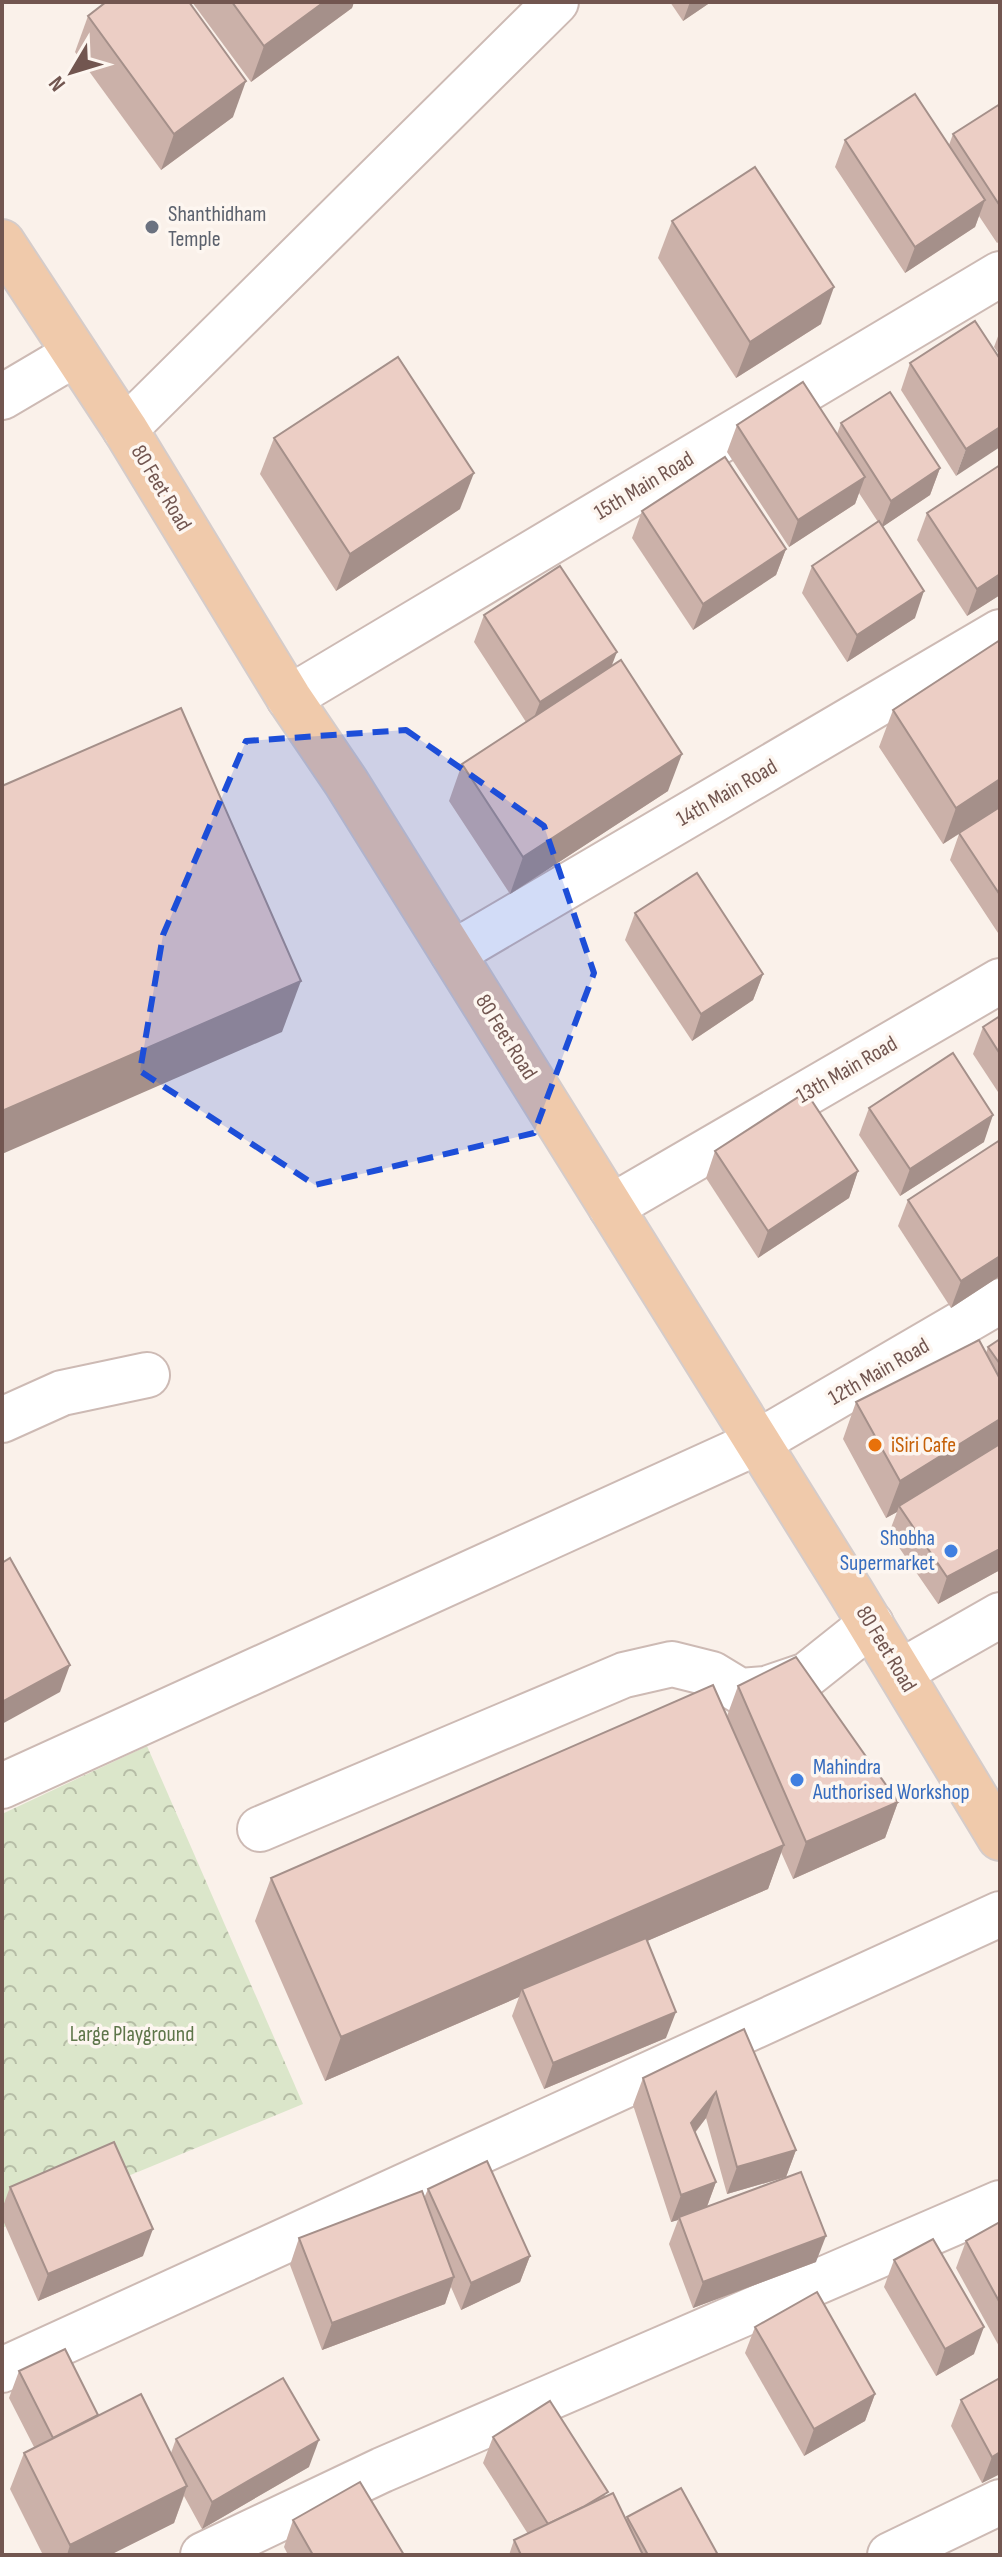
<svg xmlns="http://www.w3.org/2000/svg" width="1002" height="2557" font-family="'Sofia Sans Condensed',sans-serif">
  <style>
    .forest { fill: url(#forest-crowns) }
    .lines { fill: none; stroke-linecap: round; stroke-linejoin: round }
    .minor-casing { stroke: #cdbab4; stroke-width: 48 }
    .major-casing { stroke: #d5ccca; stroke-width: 48 }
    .minor { stroke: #fff; stroke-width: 44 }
    .major { stroke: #f0caab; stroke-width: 44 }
    .wall { fill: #cbb1a9 }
    .shaded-wall { fill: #a5908a }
    .building { fill: #eccec5; stroke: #a5908a; stroke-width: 2 }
    .marked { fill: #1d4ed8; fill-opacity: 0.2; stroke: #1d4ed8; stroke-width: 6; stroke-dasharray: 16 10; stroke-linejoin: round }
    .worship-dot { fill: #6b7280; stroke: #fdf6f0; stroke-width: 3 }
    .food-dot { fill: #e8710a; stroke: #fdf6f0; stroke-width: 3 }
    .shop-dot { fill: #3f7fe0; stroke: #fdf6f0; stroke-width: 3 }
    .labels { text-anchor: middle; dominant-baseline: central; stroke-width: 7; stroke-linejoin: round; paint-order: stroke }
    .worship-label { font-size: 22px; fill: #5b616d; stroke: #fdf6f0; text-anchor: start }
    .street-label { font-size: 22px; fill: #725650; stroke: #fdf6f0 }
    .food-label { font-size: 22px; fill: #c56008; stroke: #fdf6f0; text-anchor: start }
    .shop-label { font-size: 22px; fill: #366cbe; stroke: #fdf6f0; text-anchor: end }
    .park-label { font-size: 22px; fill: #5e764a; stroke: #fdf6f0 }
  </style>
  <defs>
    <pattern id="forest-crowns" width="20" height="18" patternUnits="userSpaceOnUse" patternTransform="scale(2)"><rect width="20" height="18" fill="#dbe6ca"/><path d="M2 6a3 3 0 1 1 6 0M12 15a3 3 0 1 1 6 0" fill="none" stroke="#b6bda6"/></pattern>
  </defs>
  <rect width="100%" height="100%" fill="#faf1ea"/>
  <!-- forest -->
  <path class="forest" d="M147,1746L303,2104L2,2228V1814Z"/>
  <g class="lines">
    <defs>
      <g id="minor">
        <path d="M2,397L75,354"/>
        <path d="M125,429L556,2"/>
        <path d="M289,698L1000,274"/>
        <path d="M453,953L1000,632"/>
        <path d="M611,1207L1000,981"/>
        <path d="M2,1420L62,1393L147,1375"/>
        <path d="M900,1672L1000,1615"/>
        <path d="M2,1786L758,1442L1000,1301"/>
        <path d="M260,1829L624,1675L672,1664L712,1674L740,1691L766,1689L807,1675L871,1624"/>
        <path d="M2,2370L1000,1914"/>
        <path d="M203,2555L382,2470L1000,2203"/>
        <path d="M890,2555L1000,2502"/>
      </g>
      <path id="major" d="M2,242L125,429L289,698L346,782L851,1592L1000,1838"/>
    </defs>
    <!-- minor casing -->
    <use href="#minor" class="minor-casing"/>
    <!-- major casing -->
    <use href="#major" class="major-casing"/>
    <!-- minor -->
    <use href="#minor" class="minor"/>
    <!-- major -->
    <use href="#major" class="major"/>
  </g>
  <!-- wall -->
  <g class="wall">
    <path d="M192,2H354L352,8L251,82Z"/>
    <path d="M670,2H711L683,21Z"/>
    <path d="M88,16L233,117L161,170L75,52Z"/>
    <path d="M1000,104V241L997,243L979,216L975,227L905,273L835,167L845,140L949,145L953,134Z"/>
    <path d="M672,221L821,324L736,378L658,258Z"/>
    <path d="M1000,331V356L994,347Z"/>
    <path d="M1000,359L956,476L901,390L910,363Z"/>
    <path d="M841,423L940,468L930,495L882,527L915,618L847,662L802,593L812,566L878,522L859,493L855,504L789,547L727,452L737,425L837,434Z"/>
    <path d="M274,438L460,509L336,591L260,474Z"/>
    <path d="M1000,465V595L967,616L917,540L927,513Z"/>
    <path d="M642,511L786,549L776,575L693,630L632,538Z"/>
    <path d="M484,615L611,667L668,791L510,894L449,801L462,764L526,722L474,642Z"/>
    <path d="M893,710L1000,807V936L950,860L959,834L943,844L879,747Z"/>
    <path d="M635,913L763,974L753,1000L692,1041L625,940Z"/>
    <path d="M1000,1016V1095L973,1054L983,1027Z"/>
    <path d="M869,1108L984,1142L900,1196L859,1135Z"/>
    <path d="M715,1151L858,1171L849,1198L758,1258L706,1178Z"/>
    <path d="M908,1200L1000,1276L951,1308L898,1226Z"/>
    <path d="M1000,1339V1570L938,1604L889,1533L897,1512L886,1518L843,1439L856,1402L986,1353L988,1347Z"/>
    <path d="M738,1686L898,1802L885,1838L793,1879L781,1852L768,1889L647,1941L666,2038L544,2089L512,2016L519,1997L325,2081L255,1921L271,1878L727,1716Z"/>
    <path d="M744,2029L796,2150L786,2177L727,2194L706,2118L695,2133L716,2182L707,2207L816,2262L693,2308L669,2244L678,2220L671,2222L633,2105L643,2078Z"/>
    <path d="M10,2187L143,2256L38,2301L2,2218V2209Z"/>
    <path d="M428,2189L530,2256L520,2282L461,2310L451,2287L445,2304L322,2350L290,2265L299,2238L424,2198Z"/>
    <path d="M1000,2222V2348L956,2268L966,2241Z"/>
    <path d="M894,2260L974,2354L936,2376L884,2287Z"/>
    <path d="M755,2327L875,2394L865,2421L804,2456L745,2353Z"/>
    <path d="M19,2371L171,2453L176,2439L309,2467L202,2529L184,2496L174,2523L110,2555H43L10,2489L24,2453L34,2447L9,2398Z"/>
    <path d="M1000,2378V2474L982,2483L951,2426L961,2400Z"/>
    <path d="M493,2437L606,2496L626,2520L627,2517L718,2555H509L514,2540L528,2534L483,2463Z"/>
    <path d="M293,2520L404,2555H288L284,2547Z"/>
  </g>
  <!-- shaded-wall -->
  <g class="shaded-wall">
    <path d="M324,2H354L352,8L251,82L264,46Z"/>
    <path d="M690,2H711L683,21Z"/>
    <path d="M246,81L233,117L161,170L174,134Z"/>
    <path d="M985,200L975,227L905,273L915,247Z"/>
    <path d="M834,287L821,324L736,378L750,342Z"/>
    <path d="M1000,427V447L956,476L966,449Z"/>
    <path d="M940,468L930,495L881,528L891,501Z"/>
    <path d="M474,473L460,509L336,591L350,554Z"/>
    <path d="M865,477L855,504L789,547L798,520Z"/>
    <path d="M786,549L776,575L693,630L703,604Z"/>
    <path d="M1000,574V595L967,616L977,589Z"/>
    <path d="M924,591L915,618L847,662L857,635Z"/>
    <path d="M617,652L607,678L530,728L540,702Z"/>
    <path d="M682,754L668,791L510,894L523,857Z"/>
    <path d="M1000,779V807L943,844L956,808Z"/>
    <path d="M763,974L753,1000L692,1041L701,1014Z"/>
    <path d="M301,981L282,1032L2,1154V1111Z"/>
    <path d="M993,1115L984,1142L900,1196L910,1169Z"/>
    <path d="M858,1171L849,1198L758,1258L768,1231Z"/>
    <path d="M1000,1256V1276L951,1308L961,1281Z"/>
    <path d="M1000,1419V1448L899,1506L897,1512L886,1518L900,1481Z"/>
    <path d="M1000,1549V1570L938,1604L947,1577Z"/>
    <path d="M70,1665L60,1692L2,1724V1702Z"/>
    <path d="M898,1802L885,1838L793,1879L806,1842Z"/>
    <path d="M784,1845L768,1889L524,1994L522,1989L519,1997L325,2081L341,2037Z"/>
    <path d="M676,2012L666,2038L544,2089L553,2063Z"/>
    <path d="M716,2092L706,2118L681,2150L691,2123Z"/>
    <path d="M796,2150L786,2177L727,2194L737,2167Z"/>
    <path d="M716,2182L706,2209L679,2217L678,2220L671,2222L681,2195Z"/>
    <path d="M153,2229L143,2256L38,2301L48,2274Z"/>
    <path d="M826,2236L816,2262L693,2308L703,2282Z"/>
    <path d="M530,2256L520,2282L461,2310L471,2283Z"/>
    <path d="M454,2277L445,2304L322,2350L332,2323Z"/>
    <path d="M984,2327L974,2354L936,2376L945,2349Z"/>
    <path d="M875,2394L865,2421L804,2456L814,2429Z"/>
    <path d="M319,2440L309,2467L202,2529L212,2502Z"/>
    <path d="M1000,2452V2474L982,2483L992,2457Z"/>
    <path d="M187,2486L174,2523L110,2555H67L70,2545Z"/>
  </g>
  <!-- building -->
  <g class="building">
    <path d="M106,2H189L246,81L174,134L88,16Z"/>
    <path d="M232,2H324L264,46Z"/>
    <path d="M915,94L985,200L915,247L845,140Z"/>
    <path d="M1000,104V206L953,134Z"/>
    <path d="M755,167L834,287L750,342L672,221Z"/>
    <path d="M975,321L1000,359V427L966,449L910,363Z"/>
    <path d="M398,357L474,473L350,554L274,438Z"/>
    <path d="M803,382L865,477L798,520L737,425Z"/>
    <path d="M890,392L940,468L891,501L841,423Z"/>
    <path d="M725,457L786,549L703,604L642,511Z"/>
    <path d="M1000,465V574L977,589L927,513Z"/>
    <path d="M879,521L924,591L857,635L812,566Z"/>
    <path d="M560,566L617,652L540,702L484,615Z"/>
    <path d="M1000,640V779L956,808L893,710Z"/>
    <path d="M621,660L682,754L523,857L462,764Z"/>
    <path d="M181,708L301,981L2,1111V786Z"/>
    <path d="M1000,807V895L959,833Z"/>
    <path d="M697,873L763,974L701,1014L635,913Z"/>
    <path d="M1000,1016V1054L983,1027Z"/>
    <path d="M953,1053L993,1115L910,1169L869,1108Z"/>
    <path d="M806,1092L858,1171L768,1231L715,1151Z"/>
    <path d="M1000,1140V1256L961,1281L908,1200Z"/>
    <path d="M1000,1339V1364L988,1347Z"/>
    <path d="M979,1340L1000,1379V1419L900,1481L856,1402Z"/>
    <path d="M1000,1444V1549L947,1577L899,1506Z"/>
    <path d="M10,1558L70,1665L2,1702V1563Z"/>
    <path d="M796,1657L898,1802L806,1842L738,1686Z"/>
    <path d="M713,1685L784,1845L341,2037L271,1878Z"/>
    <path d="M646,1938L676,2012L553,2063L522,1989Z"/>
    <path d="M744,2029L796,2150L737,2167L716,2092L691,2123L716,2182L681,2195L643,2078Z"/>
    <path d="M114,2142L153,2229L48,2274L10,2187Z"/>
    <path d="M487,2161L530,2256L471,2283L428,2189Z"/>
    <path d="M801,2172L826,2236L703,2282L679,2217Z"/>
    <path d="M422,2191L454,2277L332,2323L299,2238Z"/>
    <path d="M1000,2222V2303L966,2241Z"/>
    <path d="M933,2239L984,2327L945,2349L894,2260Z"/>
    <path d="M817,2292L875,2394L814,2429L755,2327Z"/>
    <path d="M65,2349L98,2415L53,2438L19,2371Z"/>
    <path d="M283,2378L319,2440L212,2502L176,2439Z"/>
    <path d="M1000,2378V2452L992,2457L961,2400Z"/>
    <path d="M141,2394L187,2486L70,2545L24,2453Z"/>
    <path d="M550,2401L608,2492L583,2507L548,2524L493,2437Z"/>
    <path d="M360,2482L404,2555H313L293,2520Z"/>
    <path d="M681,2488L718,2555H648L627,2517Z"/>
    <path d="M613,2493L643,2555H521L514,2540Z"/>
  </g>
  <!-- marked area -->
  <path class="marked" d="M406,730L544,826L594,973L534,1133L315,1185L140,1071L163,935L246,741Z"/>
  <!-- markers -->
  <circle class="worship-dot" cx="152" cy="227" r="8"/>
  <circle class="food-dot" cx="875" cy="1445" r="8"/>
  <g class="shop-dot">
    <circle cx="951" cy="1551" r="8"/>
    <circle cx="797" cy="1780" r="8"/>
  </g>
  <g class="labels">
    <!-- worship labels -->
    <g class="worship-label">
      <text x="168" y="214">Shanthidham<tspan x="168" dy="25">Temple</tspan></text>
    </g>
    <!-- street labels -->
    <g class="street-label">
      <text transform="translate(644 486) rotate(-31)">15th Main Road</text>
      <text transform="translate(161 488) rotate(59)">80 Feet Road</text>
      <text transform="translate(727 793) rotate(-30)">14th Main Road</text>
      <text transform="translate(506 1037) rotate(58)">80 Feet Road</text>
      <text transform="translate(847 1070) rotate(-30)">13th Main Road</text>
      <text transform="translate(879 1372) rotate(-30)">12th Main Road</text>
      <text transform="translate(886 1649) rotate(59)">80 Feet Road</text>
    </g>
    <!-- food labels -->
    <g class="food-label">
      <text x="891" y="1445">iSiri Cafe</text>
    </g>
    <!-- shop labels -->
    <g class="shop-label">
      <text x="935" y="1538">Shobha<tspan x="935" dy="25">Supermarket</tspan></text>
      <text x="813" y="1767" text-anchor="start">Mahindra<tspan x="813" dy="25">Authorised Workshop</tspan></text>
    </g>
    <!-- park labels -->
    <g class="park-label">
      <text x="132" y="2034">Large Playground</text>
    </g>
  </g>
  <!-- border -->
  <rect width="1002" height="2557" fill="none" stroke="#725650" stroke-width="8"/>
  <!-- north arrow -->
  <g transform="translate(72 72) rotate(232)" stroke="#fdf6f0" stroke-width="6" paint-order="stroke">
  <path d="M0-6L14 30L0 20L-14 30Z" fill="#725650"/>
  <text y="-12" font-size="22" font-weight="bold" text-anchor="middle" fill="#725650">N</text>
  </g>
</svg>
